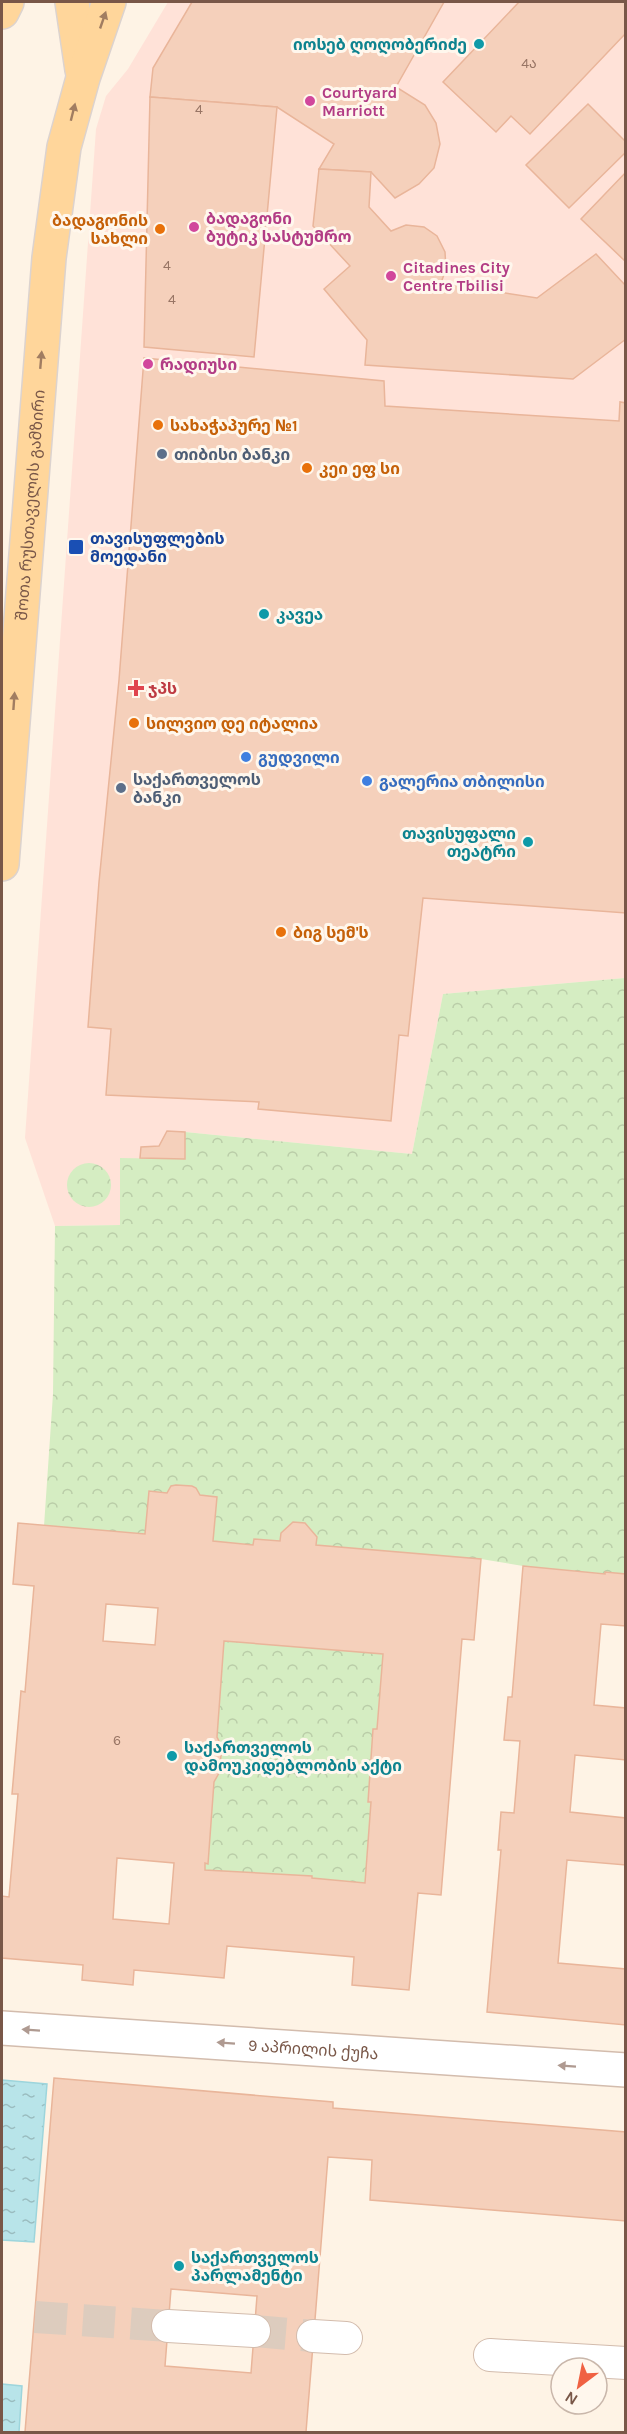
<svg xmlns="http://www.w3.org/2000/svg" width="627" height="2434" font-family="Karla,'Noto Sans Georgian',sans-serif">
  <style>
    .commercial { fill: #ffe2d8 }
    .forest { fill: url(#forest-crowns) }
    .water { fill: url(#water-ripples); stroke: #9dd5dc; stroke-width: 1.5 }
    .building { fill: #f5d0bb; stroke: #e9b59a; stroke-width: 1.5; fill-rule: evenodd }
    .lines { fill: none; stroke-linecap: round; stroke-linejoin: round }
    .pedestrian-tunnel { stroke: #ddccbe; stroke-width: 32; stroke-dasharray: 32 16; stroke-linecap: butt }
    .pedestrian-casing { stroke: #d3bcad; stroke-width: 34 }
    .minor-casing { stroke: #d3bcad; stroke-width: 36 }
    .primary-casing { stroke: #dcd3cf; stroke-width: 36 }
    .pedestrian { stroke: #fff; stroke-width: 32 }
    .minor { stroke: #fff; stroke-width: 33 }
    .primary { stroke: #ffd69b; stroke-width: 33 }
    .oneway { fill: #a17d61 }
    .oneway2 { fill: #af9a91 }
    .culture-dot { fill: #0f9aa8; stroke: #fff7ed; stroke-width: 2 }
    .hotel-dot { fill: #d1479c; stroke: #fff7ed; stroke-width: 2 }
    .food-dot { fill: #e8710a; stroke: #fff7ed; stroke-width: 2 }
    .service-dot { fill: #5c6f8a; stroke: #fff7ed; stroke-width: 2 }
    .transit-dot { fill: #1a4fb4; stroke: #fff7ed; stroke-width: 2 }
    .health-dot { fill: #e0444e; stroke: #fff7ed; stroke-width: 2 }
    .shop-dot { fill: #3f7fe0; stroke: #fff7ed; stroke-width: 2 }
    .labels { text-anchor: middle; dominant-baseline: central; stroke-width: 6; stroke-linejoin: round; paint-order: stroke }
    .number-label { font-size: 14px; fill: #987565 }
    .culture-label { font-size: 16px; font-weight: bold; fill: #0d838f; stroke: #fff7ed; text-anchor: start }
    .hotel-label { font-size: 16px; font-weight: bold; fill: #b23c85; stroke: #fff7ed; text-anchor: start }
    .food-label { font-size: 16px; font-weight: bold; fill: #c56008; stroke: #fff7ed; text-anchor: start }
    .service-label { font-size: 16px; font-weight: bold; fill: #4e5e75; stroke: #fff7ed; text-anchor: start }
    .street-label { font-size: 16px; fill: #795748; stroke: #fff7ed }
    .transit-label { font-size: 16px; font-weight: bold; fill: #164399; stroke: #fff7ed; text-anchor: start }
    .health-label { font-size: 16px; font-weight: bold; fill: #be3a42; stroke: #fff7ed; text-anchor: start }
    .shop-label { font-size: 16px; font-weight: bold; fill: #366cbe; stroke: #fff7ed; text-anchor: start }
  </style>
  <defs>
    <pattern id="forest-crowns" width="20" height="18" patternUnits="userSpaceOnUse" patternTransform="scale(1.5)"><rect width="20" height="18" fill="#d5edc2"/><path d="M2 6a3 3 0 1 1 6 0M12 15a3 3 0 1 1 6 0" fill="none" stroke="#bacda8"/></pattern>
    <pattern id="water-ripples" width="26" height="14" patternUnits="userSpaceOnUse" patternTransform="scale(1.5)"><rect width="26" height="14" fill="#b8e4e9"/><path d="M2 4q2-2 4 0t4 0M15 11q2-2 4 0t4 0" fill="none" stroke="#9abcbf"/></pattern>
  </defs>
  <rect width="100%" height="100%" fill="#fef3e5"/>
  <!-- commercial -->
  <path class="commercial" d="M168,2H625V978L443,994L412,1154L185,1132V1159H120V1225L55,1226L25,1138L96,129L106,96L128,69Z"/>
  <!-- forest -->
  <g class="forest">
    <path d="M625,978V1574L606,1572L605,1574L523,1566L481,1559L316,1545L317,1537L305,1523L293,1522L281,1533L280,1541L254,1539L253,1545L213,1541L217,1497L200,1495L196,1489L171,1486L167,1493L149,1491L145,1534L44,1526L53,1394L55,1226L120,1225V1158L184,1159L185,1132L412,1154L443,994Z"/>
    <circle cx="89" cy="1185" r="22"/>
    <path d="M224,1641L383,1654L377,1729H373L368,1802H371L365,1883L312,1878V1876L205,1870V1863H208L214,1782C222,1768 224,1751 217,1737Z"/>
  </g>
  <!-- water -->
  <g class="water">
    <path d="M2,2080L47,2084L34,2242L2,2240Z"/>
    <path d="M2,2384L22,2386L19,2432H2Z"/>
  </g>
  <!-- building -->
  <g class="building">
    <path d="M192,2H444L396,87L425,105L436,123L440,144L434,168L419,184L395,198L371,172L319,169L334,144L277,107L150,97L153,68Z"/>
    <path d="M519,2H626V33L530,134L511,116L496,132L443,82Z"/>
    <path d="M150,97L277,107L254,357L144,347Z"/>
    <path d="M588,104L626,142V152L569,208L526,165Z"/>
    <path d="M319,169L371,172L369,207L391,231L406,225L424,227L437,236L445,252L446,269L441,283L537,298L596,254L626,286V339L573,379L365,365L367,340L324,289L350,266L313,226Z"/>
    <path d="M626,172V262L581,219Z"/>
    <path d="M144,358L384,381L385,406L619,421L620,402L626,403V913L423,898L408,1036L399,1035L391,1121L258,1109L259,1102L106,1095L111,1029L88,1027L99,882L119,680Z"/>
    <path d="M167,1131L185,1132V1159L140,1158L141,1147L159,1146Z"/>
    <path d="M176,1485L192,1486L196,1488L200,1495L217,1497L213,1541L253,1545L254,1539L280,1541L281,1533L293,1522L305,1523L317,1537L316,1545L481,1559L474,1640L462,1639L441,1895L418,1893L409,1990L352,1985L354,1957L227,1946L224,1978L134,1970L133,1985L82,1980L83,1965L2,1958V1896L9,1897L18,1794H12L21,1691L25,1692L34,1586L13,1584L18,1523L145,1534L149,1491L167,1493L171,1486ZM106,1604L158,1608L155,1645L103,1641ZM224,1641L383,1654L377,1729H373L368,1802H371L365,1883L312,1878V1876L205,1870V1863L208,1864L214,1782L219,1773L222,1747L217,1737ZM117,1858L174,1863L169,1924L113,1919Z"/>
    <path d="M523,1566L605,1574V1572L626,1574V1626L601,1624L594,1705L626,1708V1760L575,1755L570,1812L626,1818V1865L567,1860L558,1963L626,1969V2025L487,2012L501,1850H498L501,1812L514,1813L517,1778L520,1741L504,1740L508,1697H512Z"/>
    <path d="M54,2078L333,2102V2108L626,2132V2221L370,2200L372,2160L328,2157L306,2432H25ZM171,2289L257,2296L251,2373L165,2366Z"/>
  </g>
  <g class="lines">
    <!-- pedestrian-tunnel -->
    <g class="pedestrian-tunnel">
      <path d="M35,2317L168,2326"/>
      <path d="M254,2331L313,2336"/>
    </g>
    <defs>
      <g id="pedestrian">
        <path d="M168,2326L254,2331"/>
        <path d="M313,2336L346,2338"/>
        <path d="M490,2355L626,2363"/>
      </g>
      <g id="minor">
        <path id="s1" d="M2,2028L626,2070"/>
      </g>
      <g id="primary">
        <path d="M72,2L82,70"/>
        <path d="M2,12L7,2"/>
        <path id="s2" d="M2,864L49,258L64,147L83,78L109,2"/>
      </g>
    </defs>
    <!-- pedestrian casing -->
    <use href="#pedestrian" class="pedestrian-casing"/>
    <!-- minor casing -->
    <use href="#minor" class="minor-casing"/>
    <!-- primary casing -->
    <use href="#primary" class="primary-casing"/>
    <!-- pedestrian -->
    <use href="#pedestrian" class="pedestrian"/>
    <!-- minor -->
    <use href="#minor" class="minor"/>
    <!-- primary -->
    <use href="#primary" class="primary"/>
  </g>
  <!-- one-way arrows -->
  <defs><path id="oneway-solid" d="M-6-.8H1V-3.2L6.5 0L1 3.2V.8H-6Z" transform="scale(1.5)"/></defs>
  <g class="oneway">
    <use href="#oneway-solid" transform="translate(103 20) rotate(-71)"/>
    <use href="#oneway-solid" transform="translate(73 112) rotate(-76)"/>
    <use href="#oneway-solid" transform="translate(41 360) rotate(-85)"/>
    <use href="#oneway-solid" transform="translate(14 701) rotate(-86)"/>
  </g>
  <g class="oneway2">
    <use href="#oneway-solid" transform="translate(31 2030) rotate(-176)"/>
    <use href="#oneway-solid" transform="translate(226 2043) rotate(-176)"/>
    <use href="#oneway-solid" transform="translate(567 2066) rotate(-176)"/>
  </g>
  <!-- markers -->
  <g class="culture-dot">
    <circle cx="479" cy="44" r="6"/>
    <circle cx="264" cy="614" r="6"/>
    <circle cx="528" cy="842" r="6"/>
    <circle cx="172" cy="1756" r="6"/>
    <circle cx="179" cy="2266" r="6"/>
  </g>
  <g class="hotel-dot">
    <circle cx="310" cy="101" r="6"/>
    <circle cx="194" cy="227" r="6"/>
    <circle cx="391" cy="276" r="6"/>
    <circle cx="148" cy="364" r="6"/>
  </g>
  <g class="food-dot">
    <circle cx="160" cy="229" r="6"/>
    <circle cx="158" cy="425" r="6"/>
    <circle cx="307" cy="468" r="6"/>
    <circle cx="134" cy="723" r="6"/>
    <circle cx="281" cy="932" r="6"/>
  </g>
  <g class="service-dot">
    <circle cx="162" cy="454" r="6"/>
    <circle cx="121" cy="788" r="6"/>
  </g>
  <rect class="transit-dot" x="68" y="539" width="16" height="16" rx="3"/>
  <path class="health-dot" d="M133 679h6v6h6v6h-6v6h-6v-6h-6v-6h6z"/>
  <g class="shop-dot">
    <circle cx="246" cy="757" r="6"/>
    <circle cx="367" cy="781" r="6"/>
  </g>
  <g class="labels">
    <!-- number labels -->
    <g class="number-label">
      <text x="529" y="63">4ა</text>
      <text x="199" y="109">4</text>
      <text x="167" y="265">4</text>
      <text x="172" y="299">4</text>
      <text x="117" y="1740">6</text>
    </g>
    <!-- culture labels -->
    <g class="culture-label">
      <text x="467" y="44" text-anchor="end">იოსებ ღოღობერიძე</text>
      <text x="276" y="614">კავეა</text>
      <text x="516" y="833" text-anchor="end">თავისუფალი<tspan x="516" dy="18">თეატრი</tspan></text>
      <text x="184" y="1747">საქართველოს<tspan x="184" dy="18">დამოუკიდებლობის აქტი</tspan></text>
      <text x="191" y="2257">საქართველოს<tspan x="191" dy="18">პარლამენტი</tspan></text>
    </g>
    <!-- hotel labels -->
    <g class="hotel-label">
      <text x="322" y="92">Courtyard<tspan x="322" dy="18">Marriott</tspan></text>
      <text x="206" y="218">ბადაგონი<tspan x="206" dy="18">ბუტიკ სასტუმრო</tspan></text>
      <text x="403" y="267">Citadines City<tspan x="403" dy="18">Centre Tbilisi</tspan></text>
      <text x="160" y="364">რადიუსი</text>
    </g>
    <!-- food labels -->
    <g class="food-label">
      <text x="148" y="220" text-anchor="end">ბადაგონის<tspan x="148" dy="18">სახლი</tspan></text>
      <text x="170" y="425">სახაჭაპურე №1</text>
      <text x="319" y="468">კეი ეფ სი</text>
      <text x="146" y="723">სილვიო დე იტალია</text>
      <text x="293" y="932">ბიგ სემ'ს</text>
    </g>
    <!-- service labels -->
    <g class="service-label">
      <text x="174" y="454">თიბისი ბანკი</text>
      <text x="133" y="779">საქართველოს<tspan x="133" dy="18">ბანკი</tspan></text>
    </g>
    <!-- street labels -->
    <g class="street-label">
      <text stroke="none"><textPath href="#s2" startOffset="360">შოთა რუსთაველის გამზირი</textPath></text>
      <text stroke="none"><textPath href="#s1" startOffset="312">9 აპრილის ქუჩა</textPath></text>
    </g>
    <!-- transit labels -->
    <g class="transit-label">
      <text x="90" y="538">თავისუფლების<tspan x="90" dy="18">მოედანი</tspan></text>
    </g>
    <!-- health labels -->
    <g class="health-label">
      <text x="148" y="688">ჯპს</text>
    </g>
    <!-- shop labels -->
    <g class="shop-label">
      <text x="258" y="757">გუდვილი</text>
      <text x="379" y="781">გალერია თბილისი</text>
    </g>
  </g>
  <!-- border -->
  <rect width="627" height="2434" fill="none" stroke="#795748" stroke-width="6"/>
  <!-- north arrow -->
  <g transform="translate(579 2386) rotate(212)"><circle r="28" fill="#fff7ed" stroke="#c9b7ab" stroke-width="1.5"/>
  <path d="M0-4.5L10 22L0 15L-10 22Z" fill="#f06142"/>
  <text y="-9" font-size="16" font-weight="bold" text-anchor="middle" fill="#795748">N</text>
  </g>
</svg>
